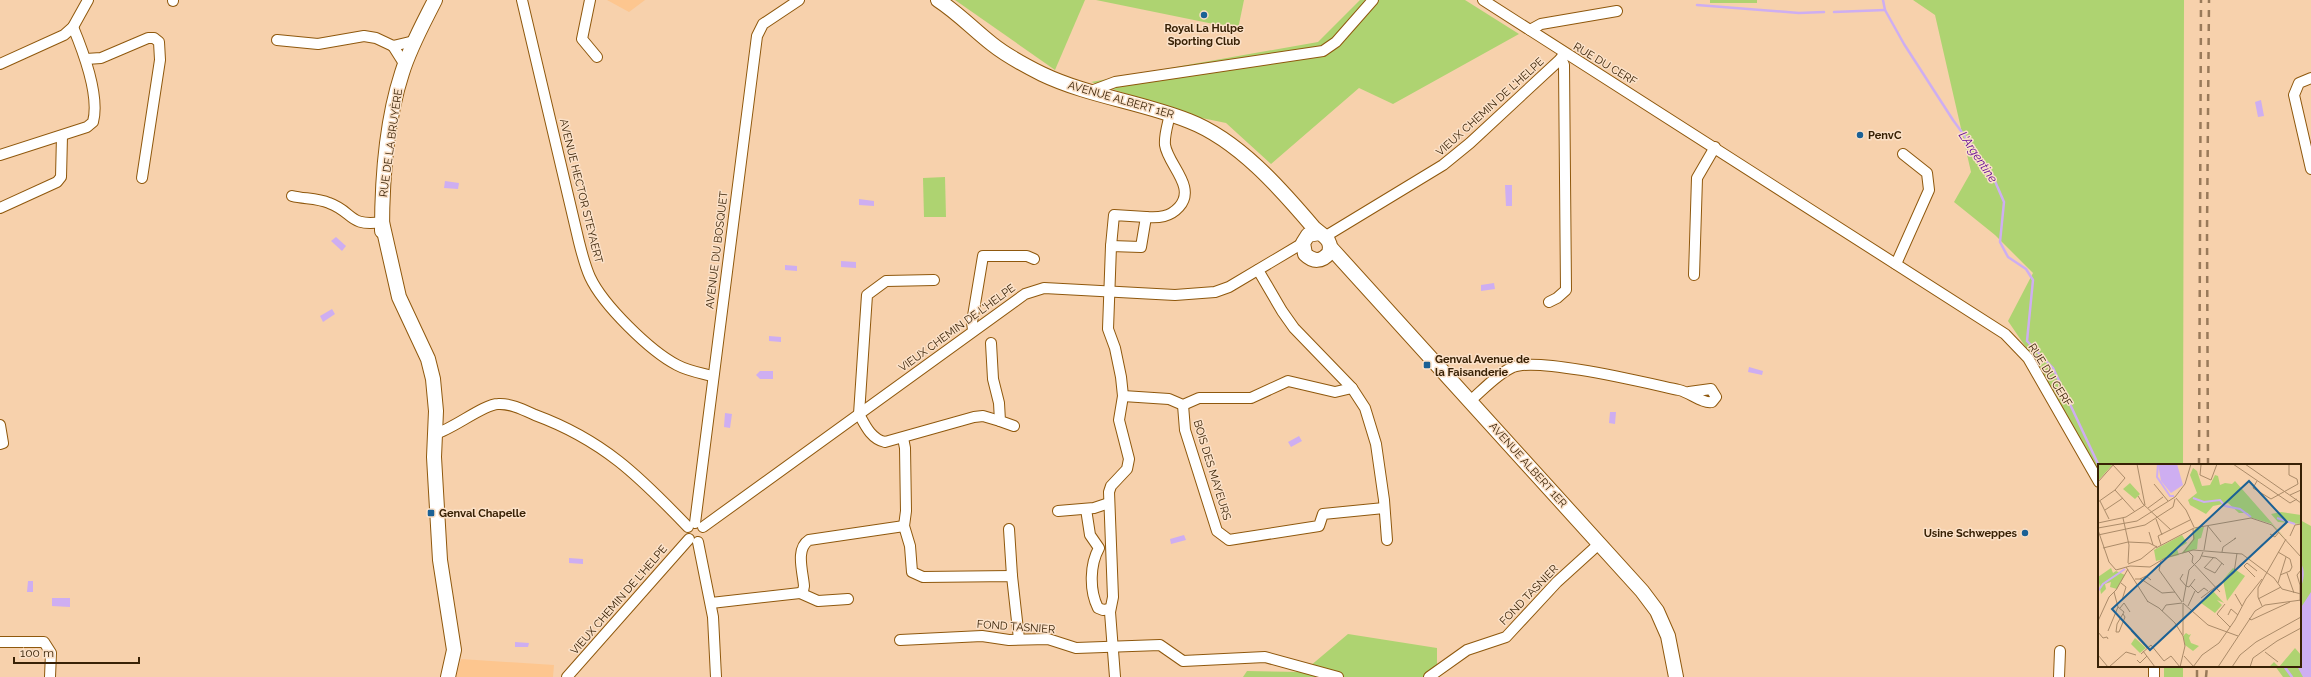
<svg xmlns="http://www.w3.org/2000/svg" width="2311" height="677" font-family="Raleway,sans-serif">
  <style>
    .built { fill: #fdc68f }
    .green { fill: #aed371 }
    .water { fill: #ceaef1 }
    .lines { fill: none; stroke-linecap: round; stroke-linejoin: round }
    .stream { stroke: #ceaef1; stroke-width: 2.5 }
    .minor-casing { stroke: #8f580d; stroke-width: 12 }
    .secondary-casing { stroke: #8f580d; stroke-width: 16 }
    .minor { stroke: #fff; stroke-width: 10 }
    .secondary { stroke: #fff; stroke-width: 14 }
    .rail { stroke: #997a5a; stroke-width: 2.5; stroke-dasharray: 7 7; stroke-linecap: butt }
    .poi-dot { fill: #1b6195; stroke: #fbe1c8; stroke-width: 1.5 }
    .labels { text-anchor: middle; dominant-baseline: central; stroke-width: 3; stroke-linejoin: round; paint-order: stroke }
    .poi-label { font-size: 11px; font-weight: bold; fill: #382105; stroke: #fbe1c8; text-anchor: start }
    .street-label { font-size: 11px; fill: #382105; stroke: #fbe1c8 }
    .water-label { font-size: 12px; font-style: italic; fill: #610995; stroke: #fbe1c8 }
    .inset-river { fill: none; stroke: #ceaef1; stroke-width: 2 }
    .inset-road { fill: none; stroke: #ab8b69; stroke-width: 1 }
    .view { fill: #1b6195; fill-opacity: 0.15; stroke: #1b6195; stroke-width: 2 }
    .inset-edge { fill: none; stroke: #382105; stroke-width: 2 }
  </style>
  <rect width="100%" height="100%" fill="#f7d1ac"/>
  <!-- built -->
  <g class="built">
    <path d="M607,0H645L629,12Z"/>
    <path d="M461,659L554,665L553,677H456Z"/>
  </g>
  <!-- green -->
  <g class="green">
    <path d="M955,0H1085L1055,70Z"/>
    <path d="M1096,0H1244L1238,29Z"/>
    <path d="M1360,0H1465L1519,34L1393,104L1359,88L1271,164L1226,123L1197,117L1091,82L1318,42Z"/>
    <rect x="1710" y="0" width="47" height="3"/>
    <path d="M1913,0H2184L2183,465H2099V476L2038,365L2008,321L2033,273L1995,235L1954,202L1971,172L1935,15Z"/>
    <path d="M945,177L946,217H924L923,178Z"/>
    <path d="M2300,520L2311,526V677H2283L2275,666H2300Z"/>
    <path d="M1348,634L1437,648V677H1243L1247,671L1303,672Z"/>
    <rect x="2164" y="666" width="19" height="11"/>
  </g>
  <!-- water -->
  <g class="water">
    <path d="M2261,100L2264,116L2258,117L2255,102Z"/>
    <path d="M445,181L459,183L458,189L444,188Z"/>
    <path d="M1505,185H1512V206H1506Z"/>
    <path d="M859,199L874,201V206L859,205Z"/>
    <path d="M336,237L346,246L342,251L331,241Z"/>
    <path d="M841,261L856,262V268L841,267Z"/>
    <path d="M785,265L797,266V271L785,270Z"/>
    <path d="M1494,283L1495,289L1481,291V285Z"/>
    <path d="M332,309L335,314L323,322L320,316Z"/>
    <path d="M769,336L781,337V342L769,341Z"/>
    <path d="M1749,367L1763,371L1762,375L1748,372Z"/>
    <path d="M760,371H773V379H760L756,375Z"/>
    <path d="M1610,412H1616L1615,424L1609,423Z"/>
    <path d="M725,413L732,414L730,428L724,427Z"/>
    <path d="M1299,436L1302,441L1291,447L1288,442Z"/>
    <path d="M1184,535L1186,540L1171,544L1170,539Z"/>
    <path d="M569,558L583,559V564L569,563Z"/>
    <path d="M2300,562C2306,570 2304,580 2300,589Z"/>
    <path d="M28,581H33V592H27Z"/>
    <path d="M2311,592V677H2303L2297,666H2300V609Z"/>
    <path d="M52,598H70V607L52,606Z"/>
    <path d="M515,642L529,643L528,647H515Z"/>
  </g>
  <g class="lines">
    <!-- stream -->
    <g class="stream">
      <path d="M1883,0L1885,10L1904,44L1953,120L1991,172L2004,202L2000,242L2008,257L2026,269L2033,280L2027,341L2053,368L2099,466"/>
      <path d="M1697,5L1799,13L1824,12"/>
      <path d="M1834,12L1885,10"/>
      <path d="M2284,666L2292,677"/>
    </g>
    <defs>
      <g id="minor">
        <path d="M522,0L579,242C582,254 585,266 590,277C603,305 650,351 677,365C688,371 701,373 712,376"/>
        <path d="M590,0L582,39L597,57"/>
        <path d="M1483,0L2005,334L2028,358L2099,482"/>
        <path d="M173,1V0"/>
        <path d="M1530,30L1541,24L1617,11"/>
        <path d="M277,40L318,44L364,36L376,38L393,46L414,41"/>
        <path d="M393,46L405,65"/>
        <path d="M86,59L101,58L148,38H154L159,42L160,60L142,178"/>
        <path d="M0,64L64,35L73,27L88,0"/>
        <path d="M2311,78L2299,83L2294,95L2311,169"/>
        <path d="M1091,91L1115,82L1323,51L1336,42L1373,0"/>
        <path d="M0,155L87,127L93,122C100,96 83,51 73,27"/>
        <path d="M292,196C304,199 317,198 329,203C354,212 348,227 382,222"/>
        <path d="M0,208L57,182L61,177L62,136"/>
        <path d="M1326,236L1443,165L1470,143L1566,54"/>
        <path d="M1111,246L1114,215L1146,217"/>
        <path d="M1896,264L1929,190L1927,173L1903,154"/>
        <path d="M1258,270L1282,311L1294,328L1352,388L1365,408L1376,444L1384,500L1387,540"/>
        <path d="M1694,275L1697,178L1715,147"/>
        <path d="M934,280L886,281L867,295L859,414C865,425 871,439 885,442L974,417L983,416L1000,421"/>
        <path d="M1549,302L1557,298L1566,290L1564,65L1561,58"/>
        <path d="M973,330L972,322L983,256H1027L1034,259"/>
        <path d="M991,343L993,379L999,403L1000,421L1014,426"/>
        <path d="M1123,396L1169,399L1183,405L1199,398H1251L1288,381L1335,392L1352,388"/>
        <path d="M1470,401C1483,390 1497,374 1513,367C1539,357 1646,383 1679,390C1689,392 1703,404 1712,402L1716,397L1711,389L1689,392"/>
        <path d="M1183,405L1185,430L1217,531L1229,540L1319,526L1323,514L1384,508"/>
        <path d="M0,425L3,443L0,444"/>
        <path d="M435,434C453,429 484,404 498,404C510,403 524,410 535,415C603,440 639,476 688,527"/>
        <path d="M903,438L905,448L906,511L904,526L910,546L912,572L923,577L1012,576L1019,639"/>
        <path d="M1086,509L1090,535L1099,548C1090,564 1089,590 1098,608L1103,610L1110,609"/>
        <path d="M1058,511L1094,508L1109,503"/>
        <path d="M695,523L757,36L763,24L799,0"/>
        <path d="M703,527L1025,294L1044,288L1175,295L1215,292L1229,287L1303,243"/>
        <path d="M1009,529L1012,576"/>
        <path d="M698,542L713,617L716,677"/>
        <path d="M800,593L818,601L848,599"/>
        <path d="M711,603L800,593L803,591L804,586C803,572 795,549 809,540L904,526"/>
        <path d="M900,640L982,636L1009,640L1048,639L1076,648L1160,645L1183,661L1265,657L1338,677"/>
        <path d="M0,642H44L51,653L50,677"/>
        <path d="M2154,666V677"/>
        <path d="M567,677L689,539"/>
        <path d="M1115,677L1110,612L1113,597L1109,492L1111,486L1127,469L1129,459L1119,420L1123,396L1121,377L1115,348L1108,329L1111,246L1141,247L1146,217C1159,218 1170,217 1179,207C1197,187 1168,165 1165,145C1164,135 1168,124 1170,114"/>
        <path d="M1429,677L1467,650L1506,637L1557,582L1600,543"/>
        <path d="M2059,677L2060,651"/>
      </g>
      <g id="secondary">
        <path d="M938,0C958,13 974,30 992,44C1007,56 1024,65 1042,74C1088,96 1141,102 1189,121C1238,140 1280,188 1314,228C1323,236 1333,239 1329,253C1322,262 1313,262 1305,254L1303,243L1308,235L1319,233"/>
        <path d="M382,222L399,297L428,359L433,379L436,411L434,457L440,560L454,650L448,677"/>
        <path d="M382,231C382,179 386,122 402,73C410,47 423,24 435,0"/>
        <path d="M1331,248L1642,591L1657,611L1668,636L1676,677"/>
      </g>
    </defs>
    <!-- minor casing -->
    <use href="#minor" class="minor-casing"/>
    <!-- secondary casing -->
    <use href="#secondary" class="secondary-casing"/>
    <!-- minor -->
    <use href="#minor" class="minor"/>
    <!-- secondary -->
    <use href="#secondary" class="secondary"/>
    <!-- rail -->
    <g class="rail">
      <path d="M2199,465L2201,0"/>
      <path d="M2208,465L2207,231L2209,0"/>
      <path d="M2197,677V666"/>
      <path d="M2206,677L2207,666"/>
    </g>
  </g>
  <!-- markers -->
  <g class="poi-dot">
    <circle cx="1204" cy="15" r="4"/>
    <circle cx="1860" cy="135" r="4"/>
    <rect x="1423" y="361" width="8" height="8" rx="2"/>
    <rect x="427" y="509" width="8" height="8" rx="2"/>
    <circle cx="2025" cy="533" r="4"/>
  </g>
  <g class="labels">
    <!-- poi labels -->
    <g class="poi-label">
      <text x="1204" y="28" text-anchor="middle">Royal La Hulpe<tspan x="1204" dy="13">Sporting Club</tspan></text>
      <text x="1868" y="135">PenvC</text>
      <text x="1435" y="359">Genval Avenue de<tspan x="1435" dy="13">la Faisanderie</tspan></text>
      <text x="439" y="513">Genval Chapelle</text>
      <text x="2017" y="533" text-anchor="end">Usine Schweppes</text>
    </g>
    <!-- street labels -->
    <g class="street-label">
      <text transform="translate(1605 64) rotate(31)">RUE DU CERF</text>
      <text transform="translate(1121 100) rotate(16)">AVENUE ALBERT 1ER</text>
      <text transform="translate(1490 107) rotate(-42)">VIEUX CHEMIN DE L'HELPE</text>
      <text transform="translate(391 143) rotate(-82)">RUE DE LA BRUYÈRE</text>
      <text transform="translate(581 191) rotate(76)">AVENUE HECTOR STEYAERT</text>
      <text transform="translate(717 250) rotate(-83)">AVENUE DU BOSQUET</text>
      <text transform="translate(957 328) rotate(-36)">VIEUX CHEMIN DE L'HELPE</text>
      <text transform="translate(2050 375) rotate(58)">RUE DU CERF</text>
      <text transform="translate(1528 465) rotate(48)">AVENUE ALBERT 1ER</text>
      <text transform="translate(1212 470) rotate(73)">BOIS DES MAYEURS</text>
      <text transform="translate(1529 595) rotate(-46)">FOND TASNIER</text>
      <text transform="translate(619 600) rotate(-49)">VIEUX CHEMIN DE L'HELPE</text>
      <text transform="translate(1016 627) rotate(4)">FOND TASNIER</text>
    </g>
    <!-- water labels -->
    <g class="water-label">
      <text transform="translate(1978 157) rotate(56)">L'Argentine</text>
    </g>
  </g>
  <!-- overview -->
  <g transform="translate(2098 464)">
    <rect width="203" height="203" fill="#f7d1ac"/>
    <path d="M0,0H15L0,17ZM95,4L99,7L104,22L112,21L117,11L120,12L122,21L127,19L134,20L137,17L188,75L174,60L151,53L150,49H141L130,39L115,42L108,50L92,41L90,36L99,29L92,11ZM32,19L42,30L37,35L25,25ZM183,48L203,51V60L180,58L173,50ZM106,63L103,74L100,75L99,85L83,90L95,75V68L98,64ZM84,71L89,79L79,85L81,91L58,97L56,86ZM13,104L15,109L18,107L27,111L19,125L12,123L13,118L7,120L8,125L3,130L0,113ZM135,104L147,112L129,137L125,116ZM115,127L126,139L119,136L124,141L117,149L103,139ZM88,169L91,171L93,170L91,174L93,179L101,182L95,187L87,181L85,172ZM37,174L48,184L42,189L33,180ZM197,184L203,191V203H171L176,198L181,203Z" fill="#aed371"/>
    <path d="M60,0H79L85,21L73,29L63,17Z" fill="#ceaef1"/>
    <path class="inset-river" d="M60,0L59,13L72,32H76M95,34L106,38L122,36L127,42L142,45L153,53M179,54L197,60M0,127L5,120L27,105"/>
    <path class="inset-road" d="M39,0L47,41M135,0L192,39L199,35M147,0L203,39M191,0V11L199,15M103,1L102,11L113,16L119,0M159,17L155,24L173,35L200,20L199,15M0,18L16,0M56,20L70,37M17,26L37,48M192,31L203,26M40,32L45,40L73,66M77,33L87,20L93,0M78,34L88,46L96,63M2,37L11,55M0,38L17,26L27,14L15,1M50,44L65,33M7,46L25,34M25,54L31,81L30,99M58,55L64,71M0,59L28,53L47,41M110,62L123,78M0,64L39,57L77,33M0,66L11,98L18,106L32,102L52,103L67,94L95,86L144,90L176,114L184,125L203,130M51,68L55,81M172,70L177,73L181,68M0,71L47,61L75,43L77,35M192,72L197,61L203,60M63,81L60,72L92,56M5,84L30,78L51,79L59,83M58,84L96,64L153,54L174,61L203,93M106,86L110,62M90,87L95,92L94,98L122,128M124,88L125,83L138,74L136,75M180,88L192,95L194,103L192,107L182,111M85,89L96,75L95,65M104,92L118,94L126,101M63,97L61,106L84,138M30,100L43,95L59,82M28,103L50,138M106,104L116,93M107,104L117,109L124,99M189,109L196,129M85,110L82,115L88,122L91,123L97,115M157,113L146,102L149,99L159,107M37,115H43L64,129L77,128M42,115L48,112L53,116M23,119L28,123L24,136M180,119L188,93M92,121L100,129L106,124L110,127M16,128L20,143M137,130L144,142M103,134L136,109L139,89M160,135L183,123M49,137L61,144L77,159L85,172L87,182L82,203M202,137V121L199,111L203,106M85,138L91,106L102,95L105,88M85,139L110,161L140,172M85,139V171M127,140L119,150L132,163M90,142L97,127M164,142L160,133V124L188,75M20,143L26,148L19,160L18,168H21L27,153L25,150M22,144L26,139L32,148M64,147L68,141L84,139M130,151L133,145L140,151M151,154L153,156L192,138M0,157L11,133L18,126L30,105M10,167L20,143M33,167L49,184M0,168L5,174L9,173L10,175M45,187L57,203M167,188L180,198M43,190L53,181L66,197L73,192L82,203M0,191L10,203M86,192L96,203M39,196L42,199L49,192M11,203L28,188L38,191M95,203L104,191L121,179L137,156L148,135L164,115M120,203L157,147L167,141L203,136M134,203L142,191L158,178L203,153M152,203L155,194L179,177L203,164"/>
    <path class="view" d="M151,17L189,58L52,186L14,145Z"/>
    <rect width="203" height="203" class="inset-edge"/>
  </g>
  <!-- scale -->
  <path d="M14 657v6h125v-6" fill="none" stroke="#382105" stroke-width="2"/>
  <text x="20" y="657" font-size="12" fill="#382105" stroke="#fbe1c8" stroke-width="3" paint-order="stroke">100 m</text>
</svg>
